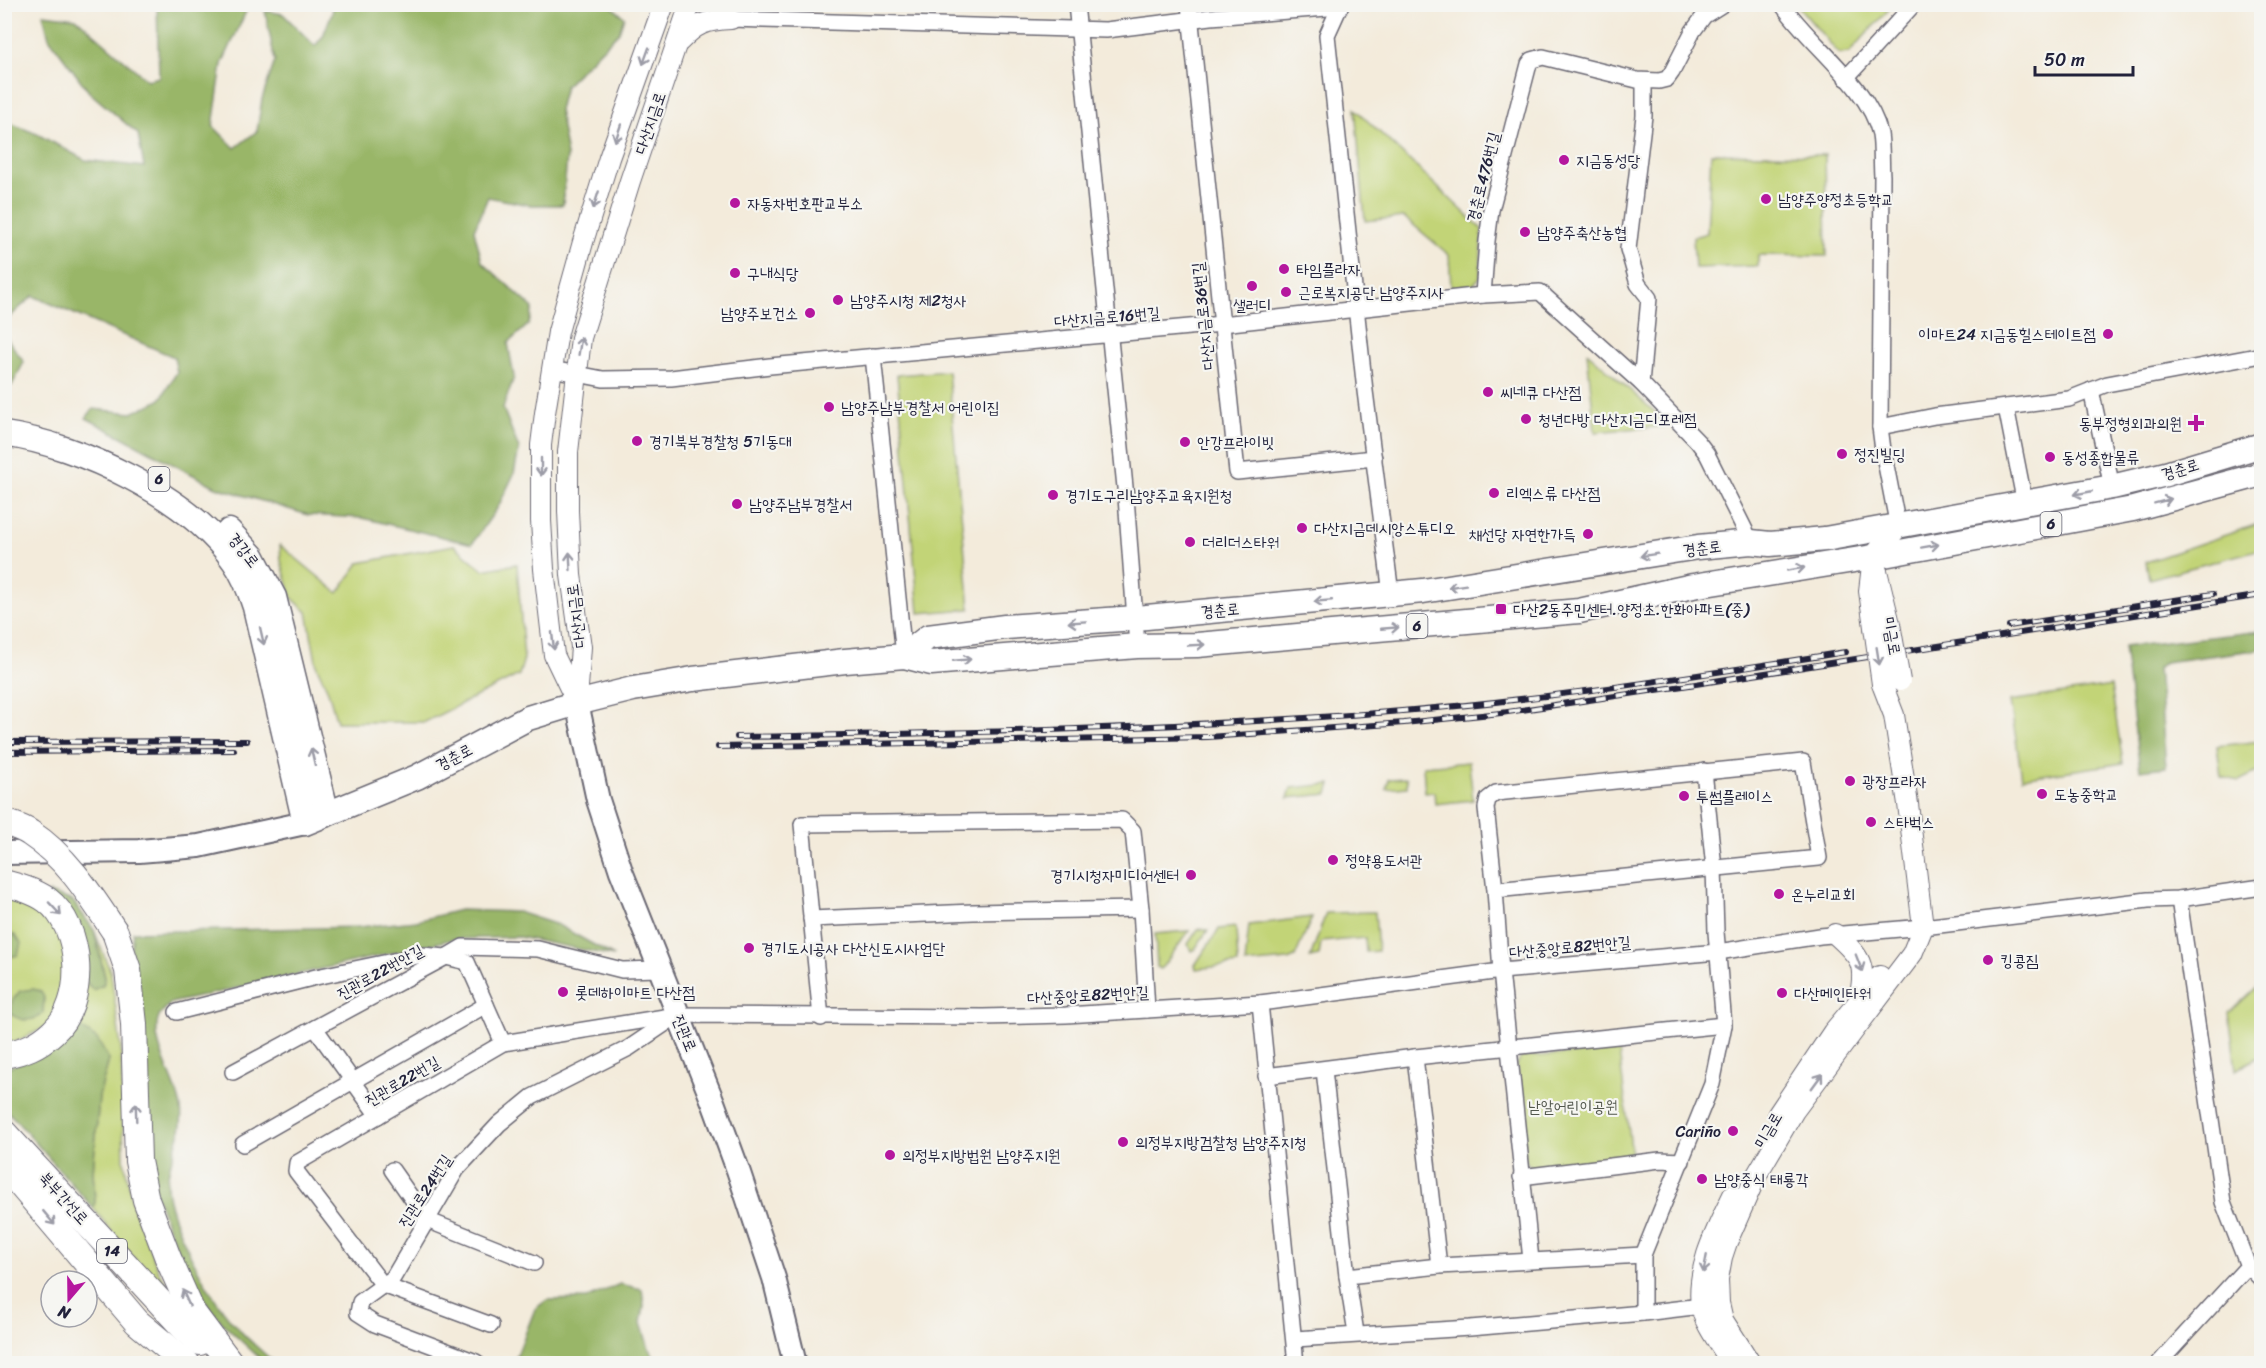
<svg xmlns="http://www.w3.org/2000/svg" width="2266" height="1368" font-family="Sriracha,'Poor Story',sans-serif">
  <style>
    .green { fill: #c2d477; stroke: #727b59; stroke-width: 1.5 }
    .forest { fill: #99b668; stroke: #5e6c52; stroke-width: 1.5 }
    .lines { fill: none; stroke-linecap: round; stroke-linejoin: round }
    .minor-casing { stroke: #6b6873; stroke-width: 18 }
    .tertiary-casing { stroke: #6b6873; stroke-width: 22 }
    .secondary-casing { stroke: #6b6873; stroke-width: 26 }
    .primary-casing { stroke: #6b6873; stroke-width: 27 }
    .trunk-casing { stroke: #6b6873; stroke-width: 28 }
    .minor { stroke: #fff; stroke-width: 15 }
    .tertiary { stroke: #fff; stroke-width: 20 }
    .secondary { stroke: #fff; stroke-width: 22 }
    .primary { stroke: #fff; stroke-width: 24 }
    .trunk { stroke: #fff; stroke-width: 26 }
    .rail-casing { stroke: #22223b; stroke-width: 6 }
    .rail { stroke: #f6f6f2; stroke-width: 4; stroke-dasharray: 11; stroke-linecap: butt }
    .tertiary-bridge-casing { stroke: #6b6873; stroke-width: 22; stroke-linecap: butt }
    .trunk-bridge-casing { stroke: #6b6873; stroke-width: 28; stroke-linecap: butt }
    .tertiary-bridge { stroke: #fff; stroke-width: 20 }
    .trunk-bridge { stroke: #fff; stroke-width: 26 }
    .oneway { stroke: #9c9ca7 }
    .poi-dot { fill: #b5179e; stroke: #f6f6f2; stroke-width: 2 }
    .labels { text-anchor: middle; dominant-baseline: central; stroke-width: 4.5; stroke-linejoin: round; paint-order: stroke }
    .shield { fill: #f6f6f2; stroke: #626272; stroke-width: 1.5 }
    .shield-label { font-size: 15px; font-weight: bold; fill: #22223b }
    .street-label { font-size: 16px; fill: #22223b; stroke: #f6f6f2 }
    .poi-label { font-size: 16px; fill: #22223b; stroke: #f6f6f2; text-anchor: start }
    .park-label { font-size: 16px; fill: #52574d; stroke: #f6f6f2 }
  </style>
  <rect width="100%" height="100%" fill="#f6f6f2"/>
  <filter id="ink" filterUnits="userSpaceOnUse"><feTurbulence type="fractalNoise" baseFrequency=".0167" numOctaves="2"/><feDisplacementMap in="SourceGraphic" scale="12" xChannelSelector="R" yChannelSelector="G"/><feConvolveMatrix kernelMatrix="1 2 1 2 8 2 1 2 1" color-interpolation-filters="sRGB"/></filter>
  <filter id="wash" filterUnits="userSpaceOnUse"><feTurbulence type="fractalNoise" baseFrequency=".008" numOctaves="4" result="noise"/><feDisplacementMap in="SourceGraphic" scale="24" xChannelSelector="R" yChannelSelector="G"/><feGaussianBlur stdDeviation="1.35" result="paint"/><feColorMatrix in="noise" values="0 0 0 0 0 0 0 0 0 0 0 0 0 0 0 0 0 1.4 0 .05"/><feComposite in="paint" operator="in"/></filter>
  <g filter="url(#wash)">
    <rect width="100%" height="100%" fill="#f3ebdb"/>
    <!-- green -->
    <g class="green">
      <path d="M1797,5H1893L1849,53L1839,54Z"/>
      <path d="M1355,109L1482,229L1480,277L1473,285L1451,287L1449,255L1404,217L1365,221Z"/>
      <path d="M1711,153L1825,155L1827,256L1758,255V266L1695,268L1693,237L1707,233Z"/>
      <path d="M1587,352L1657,414L1666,426L1595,432Z"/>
      <path d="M948,371L970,609L919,613L897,375Z"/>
      <path d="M2261,523V549L2149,579L2146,562Z"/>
      <path d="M280,545L338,593L359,563L454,545L483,570L517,564L524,659L519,675L425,722H337L328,691L317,667L307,612L292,598L281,561Z"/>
      <path d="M2111,686L2123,763L2022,778L2010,701Z"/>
      <path d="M2261,741V770L2239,781L2221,777L2217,746Z"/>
      <path d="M1469,762L1473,800L1435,804L1434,792L1425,793L1423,766Z"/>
      <path d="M1407,778V787L1386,789L1389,779Z"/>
      <path d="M1331,784L1328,794L1288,798L1291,788Z"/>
      <path d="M5,893L42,905L71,945L56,1022L5,1047Z"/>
      <path d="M1375,912L1378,951L1366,952L1365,938L1321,942L1319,956L1310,958L1326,913Z"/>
      <path d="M1312,917L1295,957L1288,960L1245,964L1249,925Z"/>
      <path d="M1236,927L1238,964L1196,969L1195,965L1219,929Z"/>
      <path d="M1198,929L1208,930L1195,949L1191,951L1188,944Z"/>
      <path d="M94,930L111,973L121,1048L124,1161L134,1210L159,1272L183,1310L128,1252L93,1208L95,1202L93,1172L99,1096L109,1060L65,1037L86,982L93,989L103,985L105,977Z"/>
      <path d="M1189,931L1161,969L1157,967L1155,934Z"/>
      <path d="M2261,985V1055L2236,1070L2229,1013L2258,986Z"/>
      <path d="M1619,1051L1632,1156L1534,1168L1526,1162L1517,1064L1521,1057Z"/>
    </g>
    <!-- forest -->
    <g class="forest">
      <path d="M609,4L624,17L619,32L565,86L559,110L567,156L563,205H530L488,197L474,230L482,262L533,308L529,324L508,343L514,377L503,408L519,449L514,474L498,507L472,544L362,518L308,515L216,487L86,418L93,409L132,413L160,400L177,372L174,357L33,296L5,321V121L37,134L85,160L144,167L138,134L89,92L49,38L43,14L76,18L147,80L159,77L157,5H249L222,64L213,126L235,148L257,131L262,99L275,61L265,11L283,14L315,46L323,36L333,10L330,5Z"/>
      <path d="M4,331L8,340L24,362L12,385L5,390Z"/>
      <path d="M2261,631V649L2165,662L2158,668L2166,767L2140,770L2124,647Z"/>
      <path d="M49,893L73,901L94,930L105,978L103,985L93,990L86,982Z"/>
      <path d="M460,910L518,912L558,925L614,956L519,937L454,939L171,1003C167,1007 161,1012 159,1017C148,1040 178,1083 181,1108C185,1134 168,1158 167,1184C167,1219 209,1295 232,1322C245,1337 260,1350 275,1363L266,1364L224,1325L189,1282L151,1182L131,948L133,932L359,927L416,921Z"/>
      <path d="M5,931L15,935L21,943L18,955L5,958Z"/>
      <path d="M33,989L41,991L44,998L43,1013C34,1022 21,1022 11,1014L12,1001L20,991Z"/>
      <path d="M80,1027L97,1039L109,1060L99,1096L93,1172L95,1202L93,1208L5,1108V1068L32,1059Z"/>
      <path d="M620,1284L642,1289L644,1305L641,1323L649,1349L658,1363H514L535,1309L547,1300L586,1299Z"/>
    </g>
  </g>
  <g filter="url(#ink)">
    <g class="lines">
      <defs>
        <g id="minor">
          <path d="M1076,4L1126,497L1137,646"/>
          <path d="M1189,4L1237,472L1374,458"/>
          <path d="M1341,4L1327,35L1365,391L1391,594"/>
          <path d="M1723,4L1704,16L1693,31L1672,72L1667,79L1659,81L1637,80L1543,57L1532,60L1529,64L1491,210L1487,241L1483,295L1540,292L1641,383L1698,442L1707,454L1751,542"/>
          <path d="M1782,4C1810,45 1869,86 1880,134C1882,147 1881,163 1882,176L1880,427L1883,450L1898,527"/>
          <path d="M731,19L1106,30L1211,17L1340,7"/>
          <path d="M1846,78L1914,4"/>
          <path d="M873,356L904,656"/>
          <path d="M552,369L603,379L671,378L770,366L1222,324L1483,295"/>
          <path d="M1641,383L1649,298L1638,284L1628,249L1644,116V81"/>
          <path d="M2091,390L2112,487"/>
          <path d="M2006,407L2025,504"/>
          <path d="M1880,427L1935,416L2069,399L2107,384L2262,355"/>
          <path d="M1495,890L1819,858L1803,762L1496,793L1488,799L1486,808L1495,890L1501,971L1531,1260"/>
          <path d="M811,919L973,912L1141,909"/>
          <path d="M1260,1003L1296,1364"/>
          <path d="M177,1012L316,977L422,955L446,957L463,947L538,949L622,970L660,969"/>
          <path d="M821,1018L802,824L1122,820L1133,831L1141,909L1147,1010"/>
          <path d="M315,1028L378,1116"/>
          <path d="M1415,1057L1439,1266"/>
          <path d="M1324,1070L1347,1276L1356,1333"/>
          <path d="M233,1072L446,957L467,962L503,1043"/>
          <path d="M1266,1076L1415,1057L1724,1025"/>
          <path d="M243,1144L486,1005"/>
          <path d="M392,1170L427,1220L534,1263"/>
          <path d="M1521,1177L1660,1160L1682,1161"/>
          <path d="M2248,1266L2262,1280"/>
          <path d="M1347,1276L1439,1266L1643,1255"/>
          <path d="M1643,1313L1710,1305"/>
          <path d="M491,1325L383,1285L296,1171L297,1163L503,1043L677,1015L983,1017L1066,1015L1260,1003L1501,971L1718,952L1820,936L1923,927L2148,900L2179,899L2262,887"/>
          <path d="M1295,1339L1470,1328L1643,1313V1255L1712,1084L1724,1025L1716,932L1714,868L1704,771"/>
          <path d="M476,1362L375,1324L358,1313L360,1302L393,1278L457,1169L499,1124L532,1097L629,1048L672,1019"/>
          <path d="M2158,1364L2248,1266L2223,1202L2179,899"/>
        </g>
        <g id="tertiary">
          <path d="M679,42C696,24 705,20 731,19"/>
          <path d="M1877,571L1890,624"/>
          <path d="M1874,627L1869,591L1873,557L1898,527"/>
          <path d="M577,700L581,647L571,575L568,511V452L581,338L630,181L690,4"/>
          <path d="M577,703L554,655L544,569L541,521V445L545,413L558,332L583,242L609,158L664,4"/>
          <path d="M1835,934C1861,957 1867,964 1859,999"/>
          <path d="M1778,1114L1833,1032L1880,976"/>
          <path d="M1732,1364C1723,1348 1703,1323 1701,1306C1696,1266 1717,1229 1733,1195"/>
          <path d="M1751,1364L1723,1320L1719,1303L1718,1279L1722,1257L1727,1242L1756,1176L1794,1111L1855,1029L1912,954L1923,927L1908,804L1894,715L1882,684"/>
        </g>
        <g id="secondary">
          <path d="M577,703L598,800L621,871L713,1102L738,1170L774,1278L795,1364"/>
          <path d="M4,853L139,851L199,846L305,823"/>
        </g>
        <g id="primary">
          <path d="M4,434C81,445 189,497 234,561C244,575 250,591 255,607L305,823L417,777L528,718L577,703L633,689L693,679L845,661L904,656L931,663L1137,646L1197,645L1579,611L1693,586L1873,557L2133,509L2262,474"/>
          <path d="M229,531L253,557L274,597L327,814"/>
          <path d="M904,656L928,637L1005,627L1136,618L1423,591L1698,547L1751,542L1770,544L1825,539L2112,487L2166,474L2262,445"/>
        </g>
        <g id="trunk">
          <path d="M4,883C19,887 34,891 47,900C83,927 87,1002 53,1032C38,1046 24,1051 4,1055"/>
          <path d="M115,932L128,970L134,1024L138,1161L146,1200L168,1258L192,1312L231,1364"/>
          <path d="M4,1133L183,1327L200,1342"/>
          <path d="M4,1165L137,1322L187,1364"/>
        </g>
      </defs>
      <!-- minor casing -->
      <use href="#minor" class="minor-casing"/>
      <!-- tertiary casing -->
      <use href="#tertiary" class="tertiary-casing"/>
      <!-- secondary casing -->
      <use href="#secondary" class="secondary-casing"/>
      <!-- primary casing -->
      <use href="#primary" class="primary-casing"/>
      <!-- trunk casing -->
      <use href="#trunk" class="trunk-casing"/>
      <!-- minor -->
      <use href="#minor" class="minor"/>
      <!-- tertiary -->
      <use href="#tertiary" class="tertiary"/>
      <!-- secondary -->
      <use href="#secondary" class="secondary"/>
      <!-- primary -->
      <use href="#primary" class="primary"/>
      <!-- trunk -->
      <use href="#trunk" class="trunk"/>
      <defs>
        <g id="rail">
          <path d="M2009,626L2213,594"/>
          <path d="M737,737C959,733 1181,729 1402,711C1551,699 1699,675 1846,652"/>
          <path d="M4,742L247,741"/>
          <path d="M718,747L1208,737L1404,723L1501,713L1683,686L2262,595"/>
          <path d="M4,752L234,750"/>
        </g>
      </defs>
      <!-- rail casing -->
      <use href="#rail" class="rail-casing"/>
      <!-- rail -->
      <use href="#rail" class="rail"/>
      <defs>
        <g id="tertiary-bridge">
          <path d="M1890,624L1900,681"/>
          <path d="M1874,627L1882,684"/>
        </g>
        <path id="trunk-bridge" d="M4,822C13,825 23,828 30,833C67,857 91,896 115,932"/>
      </defs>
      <!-- tertiary-bridge casing -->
      <use href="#tertiary-bridge" class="tertiary-bridge-casing"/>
      <!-- trunk-bridge casing -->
      <use href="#trunk-bridge" class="trunk-bridge-casing"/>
      <!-- tertiary-bridge -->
      <use href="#tertiary-bridge" class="tertiary-bridge"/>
      <!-- trunk-bridge -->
      <use href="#trunk-bridge" class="trunk-bridge"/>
    </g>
    <!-- one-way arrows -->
    <defs><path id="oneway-shaft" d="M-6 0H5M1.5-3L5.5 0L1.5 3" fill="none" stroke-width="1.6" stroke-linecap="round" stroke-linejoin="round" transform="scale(1.5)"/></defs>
    <g class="oneway">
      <use href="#oneway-shaft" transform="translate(646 56) rotate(110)"/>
      <use href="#oneway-shaft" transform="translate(618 133) rotate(109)"/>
      <use href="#oneway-shaft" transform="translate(596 200) rotate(108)"/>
      <use href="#oneway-shaft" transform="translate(580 346) rotate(-81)"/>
      <use href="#oneway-shaft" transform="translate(541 467) rotate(90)"/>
      <use href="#oneway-shaft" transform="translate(2083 493) rotate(169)"/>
      <use href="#oneway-shaft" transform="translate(2163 501) rotate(-15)"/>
      <use href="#oneway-shaft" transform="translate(1930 546) rotate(-10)"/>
      <use href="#oneway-shaft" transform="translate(1649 555) rotate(171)"/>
      <use href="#oneway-shaft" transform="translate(570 561) rotate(-93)"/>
      <use href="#oneway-shaft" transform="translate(1796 569) rotate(-10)"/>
      <use href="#oneway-shaft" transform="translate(1457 586) rotate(171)"/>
      <use href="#oneway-shaft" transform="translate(1323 601) rotate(175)"/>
      <use href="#oneway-shaft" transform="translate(1077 622) rotate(176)"/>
      <use href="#oneway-shaft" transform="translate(1390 628) rotate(-5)"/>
      <use href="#oneway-shaft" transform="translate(262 636) rotate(77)"/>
      <use href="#oneway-shaft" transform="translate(553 641) rotate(83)"/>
      <use href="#oneway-shaft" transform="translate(1196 645) rotate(-3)"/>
      <use href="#oneway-shaft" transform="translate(1878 656) rotate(81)"/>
      <use href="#oneway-shaft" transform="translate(962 660) rotate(-5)"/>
      <use href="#oneway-shaft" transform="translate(313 757) rotate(-103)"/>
      <use href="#oneway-shaft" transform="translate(55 909) rotate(47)"/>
      <use href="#oneway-shaft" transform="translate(1859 963) rotate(69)"/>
      <use href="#oneway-shaft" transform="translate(1817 1081) rotate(-54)"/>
      <use href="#oneway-shaft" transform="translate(136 1112) rotate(-92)"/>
      <use href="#oneway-shaft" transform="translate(49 1218) rotate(50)"/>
      <use href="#oneway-shaft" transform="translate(1705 1264) rotate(101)"/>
      <use href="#oneway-shaft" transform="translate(186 1298) rotate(-114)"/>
    </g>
  </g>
  <!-- markers -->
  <g class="poi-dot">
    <circle cx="1564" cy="160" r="6"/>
    <circle cx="1766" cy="199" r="6"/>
    <circle cx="735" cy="203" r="6"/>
    <circle cx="1525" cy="232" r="6"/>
    <circle cx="1284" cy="269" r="6"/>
    <circle cx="735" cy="273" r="6"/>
    <circle cx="1252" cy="286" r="6"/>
    <circle cx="1286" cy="292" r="6"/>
    <circle cx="838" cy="300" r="6"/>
    <circle cx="810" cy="313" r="6"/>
    <circle cx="2108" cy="334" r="6"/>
    <circle cx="1488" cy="392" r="6"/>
    <circle cx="829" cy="407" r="6"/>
    <circle cx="1526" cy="419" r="6"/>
    <path d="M2193 414h6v6h6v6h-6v6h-6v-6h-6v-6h6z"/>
    <circle cx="637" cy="441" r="6"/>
    <circle cx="1185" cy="442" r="6"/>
    <circle cx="1842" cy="454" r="6"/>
    <circle cx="2050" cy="457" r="6"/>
    <circle cx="1494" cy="493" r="6"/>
    <circle cx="1053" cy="495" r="6"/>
    <circle cx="737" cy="504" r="6"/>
    <circle cx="1302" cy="528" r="6"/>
    <circle cx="1588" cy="534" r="6"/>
    <circle cx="1190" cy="542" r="6"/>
    <rect x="1495" y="603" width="12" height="12" rx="3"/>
    <circle cx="1850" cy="781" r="6"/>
    <circle cx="2042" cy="794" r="6"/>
    <circle cx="1684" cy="796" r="6"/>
    <circle cx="1871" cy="822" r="6"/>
    <circle cx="1333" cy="860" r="6"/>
    <circle cx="1191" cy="875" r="6"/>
    <circle cx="1779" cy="894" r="6"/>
    <circle cx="749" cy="948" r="6"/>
    <circle cx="1988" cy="960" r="6"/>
    <circle cx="563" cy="992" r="6"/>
    <circle cx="1782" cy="993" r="6"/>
    <circle cx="1733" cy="1131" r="6"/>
    <circle cx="1123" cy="1142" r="6"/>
    <circle cx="890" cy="1155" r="6"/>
    <circle cx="1702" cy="1179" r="6"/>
  </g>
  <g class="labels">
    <!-- shield labels -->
    <g class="shield">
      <rect x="148.5" y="467" width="21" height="24" rx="4.5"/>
      <rect x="2040.5" y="512" width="21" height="24" rx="4.5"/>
      <rect x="1406.5" y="614" width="21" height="24" rx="4.5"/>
      <rect x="97" y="1239" width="30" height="24" rx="4.5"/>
    </g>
    <g class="shield-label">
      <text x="159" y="479">6</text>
      <text x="2051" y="524">6</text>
      <text x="1417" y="626">6</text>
      <text x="112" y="1251">14</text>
    </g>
    <!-- street labels -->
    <g class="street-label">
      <text transform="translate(650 123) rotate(-71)">다산지금로</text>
      <text transform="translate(1483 177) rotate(-76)">경춘로476번길</text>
      <text transform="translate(1203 316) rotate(-96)">다산지금로36번길</text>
      <text transform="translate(1107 317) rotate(-5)">다산지금로16번길</text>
      <text transform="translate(2180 469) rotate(-17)">경춘로</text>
      <text transform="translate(1702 548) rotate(-7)">경춘로</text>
      <text transform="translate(244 550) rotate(52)">경강로</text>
      <text transform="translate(1220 610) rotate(-5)">경춘로</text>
      <text transform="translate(576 616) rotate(-97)">다산지금로</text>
      <text transform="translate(1892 636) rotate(80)">미금로</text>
      <text transform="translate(454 757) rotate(-28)">경춘로</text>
      <text transform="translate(1570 947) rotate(-5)">다산중앙로82번안길</text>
      <text transform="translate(380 972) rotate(-29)">진관로22번안길</text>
      <text transform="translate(1088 995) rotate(-3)">다산중앙로82번안길</text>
      <text transform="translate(685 1033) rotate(68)">진관로</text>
      <text transform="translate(402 1081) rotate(-30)">진관로22번길</text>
      <text transform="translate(1768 1130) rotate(-60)">미금로</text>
      <text transform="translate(425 1191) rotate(-57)">진관로24번길</text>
      <text transform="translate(64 1198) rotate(48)">북부간선로</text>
    </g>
    <!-- poi labels -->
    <g class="poi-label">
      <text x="1576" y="160">지금동성당</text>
      <text x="1778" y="199">남양주양정초등학교</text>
      <text x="747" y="203">자동차번호판교부소</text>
      <text x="1537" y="232">남양주축산농협</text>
      <text x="1296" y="269">타임플라자</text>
      <text x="747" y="273">구내식당</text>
      <text x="1298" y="292">근로복지공단 남양주지사</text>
      <text x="850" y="300">남양주시청 제2청사</text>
      <text x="1252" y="305" text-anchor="middle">샐러디</text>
      <text x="798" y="313" text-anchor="end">남양주보건소</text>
      <text x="2096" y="334" text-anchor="end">이마트24 지금동힐스테이트점</text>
      <text x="1500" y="392">씨네큐 다산점</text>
      <text x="841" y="407">남양주남부경찰서 어린이집</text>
      <text x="1538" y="419">청년다방 다산지금디포레점</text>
      <text x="2182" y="423" text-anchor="end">동부정형외과의원</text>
      <text x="649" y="441">경기북부경찰청 5기동대</text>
      <text x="1197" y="442">안강프라이빗</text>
      <text x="1854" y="454">정진빌딩</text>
      <text x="2062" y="457">동성종합물류</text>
      <text x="1506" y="493">리엑스류 다산점</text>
      <text x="1065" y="495">경기도구리남양주교육지원청</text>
      <text x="749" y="504">남양주남부경찰서</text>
      <text x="1314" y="528">다산지금데시앙스튜디오</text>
      <text x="1576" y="534" text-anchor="end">채선당 자연한가득</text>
      <text x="1202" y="542">더리더스타워</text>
      <text x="1513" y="609">다산2동주민센터.양정초.한화아파트(중)</text>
      <text x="1862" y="781">광장프라자</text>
      <text x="2054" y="794">도농중학교</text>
      <text x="1696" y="796">투썸플레이스</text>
      <text x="1883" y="822">스타벅스</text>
      <text x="1345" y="860">정약용도서관</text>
      <text x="1179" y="875" text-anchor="end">경기시청자미디어센터</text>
      <text x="1791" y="894">온누리교회</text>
      <text x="761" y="948">경기도시공사 다산신도시사업단</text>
      <text x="2000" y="960">킹콩짐</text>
      <text x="575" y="992">롯데하이마트 다산점</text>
      <text x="1794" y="993">다산메인타워</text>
      <text x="1721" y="1131" text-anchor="end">Cariño</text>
      <text x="1135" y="1142">의정부지방검찰청 남양주지청</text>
      <text x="902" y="1155">의정부지방법원 남양주지원</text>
      <text x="1714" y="1179">남양중식 태룡각</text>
    </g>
    <!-- park labels -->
    <g class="park-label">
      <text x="1573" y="1106">낟알어린이공원</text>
    </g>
  </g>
  <!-- margin -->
  <rect width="2266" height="1368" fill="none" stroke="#f6f6f2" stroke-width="24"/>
  <!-- north arrow -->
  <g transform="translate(69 1299) rotate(200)"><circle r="28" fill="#f6f6f2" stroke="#a1a1a9" stroke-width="1.5"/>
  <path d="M0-4.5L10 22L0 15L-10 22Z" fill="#b5179e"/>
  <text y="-9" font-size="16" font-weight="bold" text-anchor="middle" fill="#22223b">N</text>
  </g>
  <!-- scale -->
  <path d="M2035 66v9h98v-9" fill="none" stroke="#22223b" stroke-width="3"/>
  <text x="2044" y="66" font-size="18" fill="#22223b" stroke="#f6f6f2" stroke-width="4.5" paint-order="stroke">50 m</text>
</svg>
